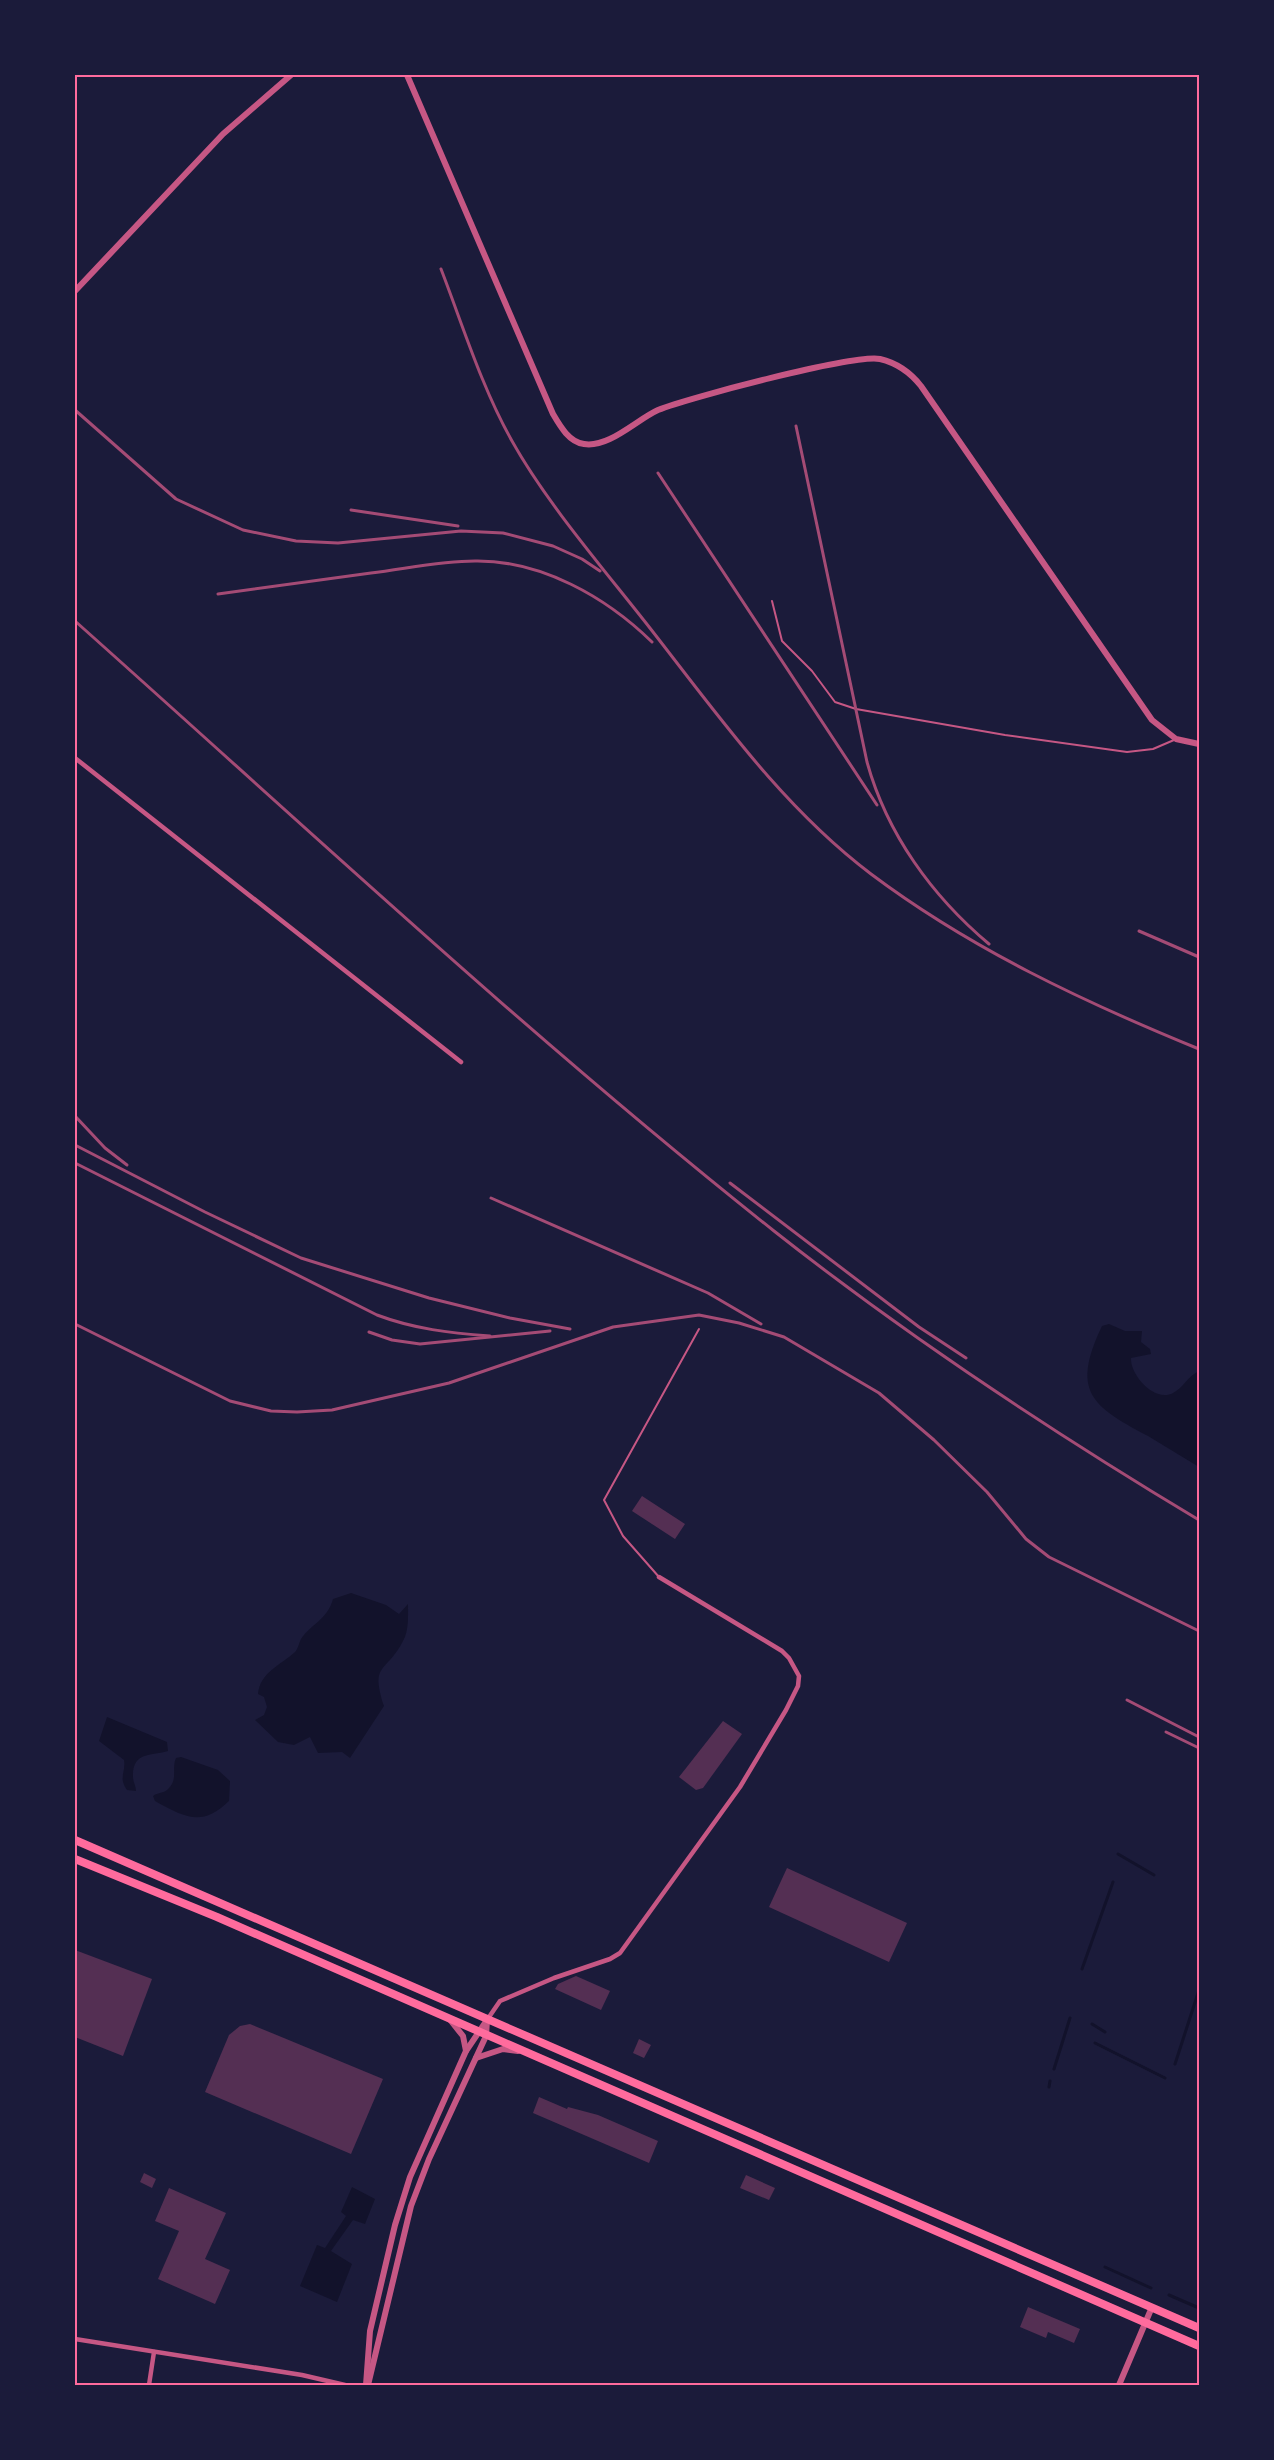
<svg xmlns="http://www.w3.org/2000/svg" width="1274" height="2460" font-family="'Alegreya Sans',sans-serif">
  <style>
    .water { fill: #12122b }
    .lines { fill: none; stroke-linecap: round; stroke-linejoin: round }
    .stream { stroke: #12122b; stroke-width: 3 }
    .building { fill: #542f53 }
    .service { stroke: #c65784; stroke-width: 2 }
    .minor { stroke: #c65784; stroke-width: 4.5 }
    .tertiary { stroke: #c65784; stroke-width: 6 }
    .trunk { stroke: #ff6b9d; stroke-width: 8 }
    .rail { stroke: #a44b75; stroke-width: 3 }
    .neatline { fill: none; stroke: #ff6b9d; stroke-width: 2 }
  </style>
  <rect width="100%" height="100%" fill="#1b1b3a"/>
  <!-- water -->
  <g class="water">
    <path d="M1109,1324L1125,1331H1142L1141,1342L1150,1349L1151,1354L1131,1358C1130,1375 1155,1403 1173,1393C1183,1388 1188,1376 1199,1371V1467C1182,1457 1165,1446 1148,1436C1091,1406 1071,1391 1102,1326Z"/>
    <path d="M351,1593L386,1605L399,1614L408,1604C408,1615 409,1631 403,1641C386,1674 370,1662 384,1706L350,1758L342,1752L318,1753L310,1737L294,1745L278,1742L255,1720L264,1715L267,1707L264,1697L258,1694C260,1672 281,1665 295,1652C298,1649 299,1643 301,1639C311,1624 328,1619 333,1599Z"/>
    <path d="M107,1717L167,1742L168,1751C152,1756 132,1751 133,1777C133,1782 136,1786 136,1791L127,1790C118,1777 126,1773 124,1760L99,1741Z"/>
    <path d="M181,1757L218,1770L230,1781L229,1801C202,1827 186,1818 155,1801L153,1796C158,1792 162,1794 167,1790C179,1780 171,1769 176,1758Z"/>
    <path d="M352,2187L375,2199L365,2224L353,2220L331,2251L352,2264L337,2302L300,2286L317,2245L325,2248L346,2216L341,2212Z"/>
  </g>
  <g class="lines">
    <!-- stream -->
    <g class="stream">
      <path d="M1118,1854L1154,1875"/>
      <path d="M1082,1969L1113,1882"/>
      <path d="M1092,2024L1105,2032"/>
      <path d="M1095,2043L1165,2078"/>
      <path d="M1175,2064L1199,1990"/>
      <path d="M1054,2069L1070,2018"/>
      <path d="M1049,2087L1050,2081"/>
      <path d="M1105,2267L1151,2288"/>
      <path d="M1169,2295L1199,2308"/>
    </g>
  </g>
  <!-- building -->
  <g class="building">
    <path d="M642,1496L685,1524L675,1539L632,1511Z"/>
    <path d="M723,1721L742,1734L703,1788L696,1790L679,1777Z"/>
    <path d="M787,1868L907,1923L889,1962L769,1907Z"/>
    <path d="M75,1950L152,1979L123,2056L75,2037Z"/>
    <path d="M576,1976L610,1991L601,2010L555,1989L558,1984Z"/>
    <path d="M250,2024L383,2079L351,2154L205,2092L229,2035L240,2026Z"/>
    <path d="M639,2039L651,2045L644,2058L633,2053Z"/>
    <path d="M539,2097L567,2109L568,2107L598,2115L658,2141L649,2163L533,2113Z"/>
    <path d="M144,2173L156,2179L152,2188L140,2182Z"/>
    <path d="M746,2175L775,2188L769,2200L740,2188Z"/>
    <path d="M169,2188L226,2213L205,2259L230,2270L215,2304L158,2279L179,2231L155,2221Z"/>
    <path d="M1028,2307L1080,2329L1074,2343L1048,2332L1046,2338L1020,2327Z"/>
  </g>
  <g class="lines">
    <!-- service -->
    <g class="service">
      <path d="M772,601L782,641L812,671L835,702L856,709L1005,735L1127,752L1153,749L1174,740"/>
      <path d="M659,1577L623,1536L604,1500L699,1329"/>
    </g>
    <!-- minor -->
    <g class="minor">
      <path d="M75,758L461,1062"/>
      <path d="M487,2020L500,2001L554,1978L610,1959L620,1953L740,1787L786,1710L798,1686L799,1676L789,1658L782,1651L659,1577"/>
      <path d="M75,2339L302,2375L345,2385"/>
      <path d="M149,2385L154,2352"/>
    </g>
    <!-- tertiary -->
    <g class="tertiary">
      <path d="M407,75L553,414C560,426 569,442 584,444C609,448 636,420 658,410C687,398 854,354 880,359C897,363 910,372 921,386L1152,720L1176,739L1199,744"/>
      <path d="M75,291L223,134L291,75"/>
      <path d="M451,2021L463,2036L466,2051"/>
      <path d="M476,2058L503,2049L518,2051"/>
      <path d="M366,2385L370,2331L395,2225L410,2177L466,2051L487,2020"/>
      <path d="M368,2385L411,2206L429,2159L486,2036L487,2020"/>
      <path d="M1119,2385L1152,2307"/>
    </g>
    <!-- trunk -->
    <g class="trunk">
      <path d="M75,1840L1199,2328"/>
      <path d="M75,1859L217,1917L1199,2346"/>
    </g>
    <!-- rail -->
    <g class="rail">
      <path d="M441,269C463,326 482,388 512,441C546,502 602,567 646,623C715,711 781,806 871,874C971,949 1084,1002 1199,1049"/>
      <path d="M75,410L176,499L243,530L296,541L338,543L461,531L503,533L553,546L582,559L600,571"/>
      <path d="M796,426L867,762C887,834 932,896 989,944"/>
      <path d="M658,473L877,805"/>
      <path d="M351,510L458,526"/>
      <path d="M218,594C269,587 320,580 371,573C405,569 440,561 475,561C541,560 606,597 652,642"/>
      <path d="M75,621C306,827 532,1039 774,1231C907,1336 1054,1433 1199,1520"/>
      <path d="M1139,931L1199,957"/>
      <path d="M75,1116L105,1148L127,1165"/>
      <path d="M75,1145L205,1212L301,1258L429,1298L510,1318L570,1329"/>
      <path d="M75,1163L377,1315C414,1329 450,1333 490,1336"/>
      <path d="M730,1183L919,1327L966,1358"/>
      <path d="M491,1198L708,1293L761,1324"/>
      <path d="M75,1324L230,1401L271,1411L297,1412L332,1410L449,1383L613,1327L699,1315L739,1323L784,1337L879,1393L934,1440L987,1492L1026,1539L1049,1557L1199,1631"/>
      <path d="M369,1332L392,1340L420,1344L550,1331"/>
      <path d="M1127,1700L1199,1737"/>
      <path d="M1166,1732L1199,1748"/>
    </g>
  </g>
  <!-- border -->
  <rect width="1274" height="2460" fill="none" stroke="#1b1b3a" stroke-width="153"/>
  <rect x="76" y="76" width="1122" height="2308" class="neatline"/>
</svg>
